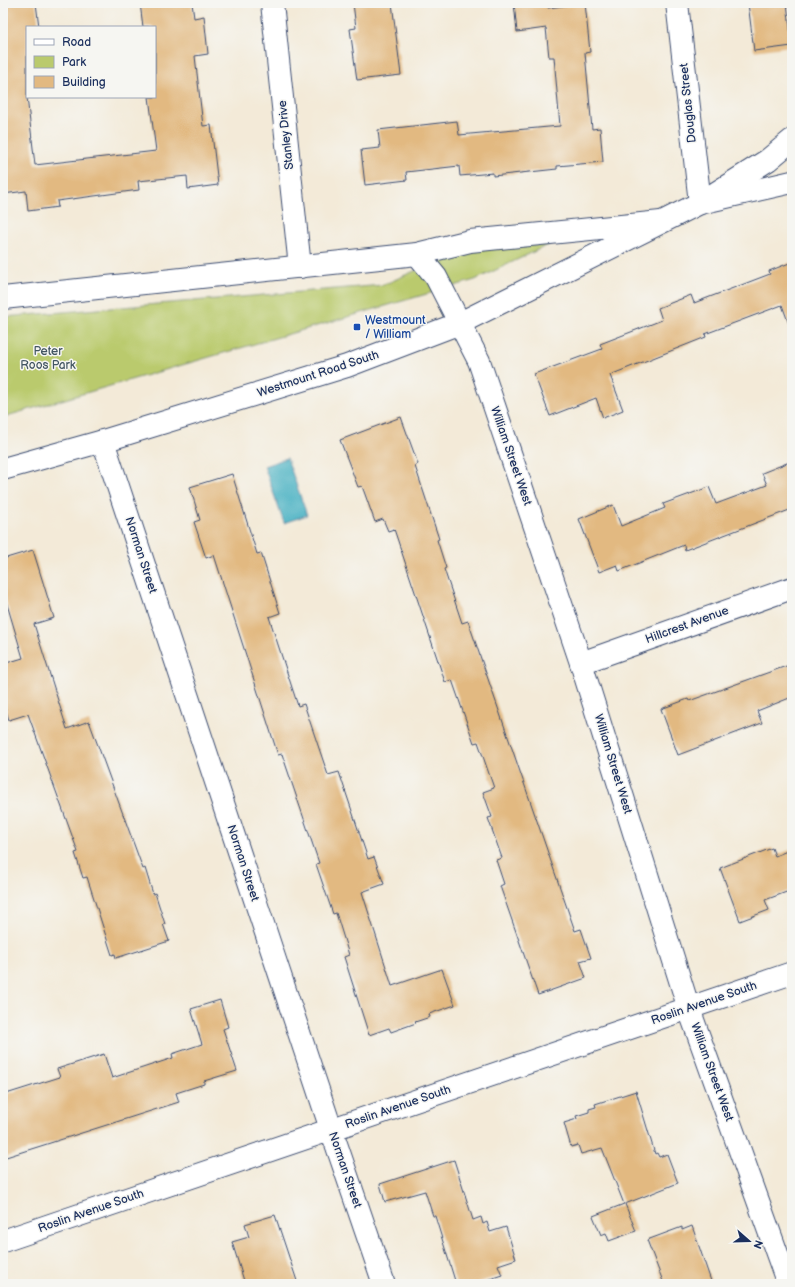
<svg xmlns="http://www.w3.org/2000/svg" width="795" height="1287" font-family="'Balsamiq Sans',sans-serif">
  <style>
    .green { fill: #baca6d; stroke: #6a7c66 }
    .water { fill: #43afc1; stroke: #2f6f90 }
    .building { fill: #e2b981 }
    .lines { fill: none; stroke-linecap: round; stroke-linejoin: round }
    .minor-casing { stroke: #3b4b70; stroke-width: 24 }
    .secondary-casing { stroke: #3b4b70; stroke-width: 24 }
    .minor { stroke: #fff; stroke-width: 22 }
    .secondary { stroke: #fff; stroke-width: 22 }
    .transit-dot { fill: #1a4fb4; stroke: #f6f6f2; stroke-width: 1.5 }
    .labels { text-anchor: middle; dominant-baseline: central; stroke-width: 3; stroke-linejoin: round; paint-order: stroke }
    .street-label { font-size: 12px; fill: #1b2f5e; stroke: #f6f6f2 }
    .transit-label { font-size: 12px; fill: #164399; stroke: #f6f6f2; text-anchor: start }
    .park-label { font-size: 12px; fill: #435662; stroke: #f6f6f2 }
  </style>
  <rect width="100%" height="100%" fill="#f6f6f2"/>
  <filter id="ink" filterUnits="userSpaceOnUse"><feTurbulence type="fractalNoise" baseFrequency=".025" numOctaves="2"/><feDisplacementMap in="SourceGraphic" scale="8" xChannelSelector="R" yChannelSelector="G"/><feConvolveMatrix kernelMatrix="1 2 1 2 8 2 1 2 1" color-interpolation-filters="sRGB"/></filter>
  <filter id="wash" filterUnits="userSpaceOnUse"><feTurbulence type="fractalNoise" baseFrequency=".012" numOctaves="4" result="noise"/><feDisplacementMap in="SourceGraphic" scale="16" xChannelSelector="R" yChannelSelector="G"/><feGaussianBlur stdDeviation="0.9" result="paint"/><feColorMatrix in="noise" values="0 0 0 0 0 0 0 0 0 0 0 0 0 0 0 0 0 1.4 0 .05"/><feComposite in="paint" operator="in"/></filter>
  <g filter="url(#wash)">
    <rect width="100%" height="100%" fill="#f3ead8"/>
    <!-- green -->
    <path class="green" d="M550,244L475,280L3,417V317L383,285L459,251Z"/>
    <!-- water -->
    <path class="water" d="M287,458L307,515L284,523L264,466Z"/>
    <g id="blocks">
      <!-- building -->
      <g class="building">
        <path d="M3,3H36L39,27H27V97L35,165L156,151L149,97H155V27H143L140,3H192L194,18L204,16L208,54L195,56L203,126L211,125L218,185L188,189L187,176L138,181L139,190L57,201L58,207L28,211L26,191L3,194Z"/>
        <path d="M353,3H392L401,75L357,80L350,29L356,28Z"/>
        <path d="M514,3H548V8L585,3L590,52L585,53L592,129L600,128L603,162L557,166V169L493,176V173L460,176L459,166L406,172L407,180L365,185L361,150L380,148L378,130L457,121L459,135L560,126L554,57H549L546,28L517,32Z"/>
        <path d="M748,3H787L792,46L754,51Z"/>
        <path d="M792,262V327H790L782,305L705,334L706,337L610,375L623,410L603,418L596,398L550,416L534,374L602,349L600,344L662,320L658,308L691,295L694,303L770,274L769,271Z"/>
        <path d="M401,417L418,464L415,466L439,539L437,540L446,568L444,569L462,623L468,621L575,931L581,929L591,958L580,961L586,978L538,995L500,886L504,884L496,860L502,858L488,818L492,817L483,792L494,788L478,742L474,743L452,680L445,682L394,529L388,531L383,519L375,522L362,486L358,487L340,440Z"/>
        <path d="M792,461V509L685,550L684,545L619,571L617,565L599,572L579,519L613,505L621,526L665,508L663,504L709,487L716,504L767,485L762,473Z"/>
        <path d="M232,474L257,554L261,553L280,613L269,617L298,706L304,704L328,775L339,772L368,859L374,857L384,884L362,892L392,986L442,969L455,1005L429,1014L430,1017L415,1022L416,1023L391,1032L389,1028L369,1035L344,957L349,955L336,913L333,914L316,864L319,863L282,754L278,755L214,555L206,558L194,522L200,520L190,487Z"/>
        <path d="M33,550L54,618L34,624L67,729L89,721L143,869L145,868L153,894L155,893L165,924H163L169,941L116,958L115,954L112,955L87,877L83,878L75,853L78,852L28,714L9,720L3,701V664L23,658L3,591V559Z"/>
        <path d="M792,664V697L757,711L762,723L678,755L661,709L688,699L689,701Z"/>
        <path d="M772,848L775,856L792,849V890L765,900L769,910L740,921L720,868Z"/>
        <path d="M220,1000L228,1027L223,1029L237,1071L204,1081V1084L176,1093L179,1102L3,1158V1095L60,1077L57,1069L104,1054L112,1078L173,1058L172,1054L202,1044L191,1009Z"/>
        <path d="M636,1091L655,1154L657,1153L659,1157L667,1154L678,1183L625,1204L636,1231L609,1241L606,1233L601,1235L593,1216L624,1204L602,1148L581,1154L578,1145L571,1147L564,1123L577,1119L576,1116L589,1112V1109L596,1107L595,1104Z"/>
        <path d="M454,1160L473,1220L481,1217L483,1224L487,1222L490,1232L506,1227L516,1259L498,1265L502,1275L474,1284H456L435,1216H433L425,1191L385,1202L380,1184Z"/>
        <path d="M275,1215L298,1284H245L232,1242L249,1237L245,1224Z"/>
        <path d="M692,1226L712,1284H664L647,1240L682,1227V1230Z"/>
      </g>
    </g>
  </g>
  <g filter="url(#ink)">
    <use href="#blocks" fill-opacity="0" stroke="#3b4b70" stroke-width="1"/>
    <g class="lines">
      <defs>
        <g id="minor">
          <path d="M272,3L300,267"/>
          <path d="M677,3L700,203L792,182"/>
          <path d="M417,254L436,277L479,361L581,663L689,1009L788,1284"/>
          <path d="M3,298L417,254L470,241L661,222"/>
          <path d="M103,441L331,1129L384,1284"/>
          <path d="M581,663L792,588"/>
          <path d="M3,1241L792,973"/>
        </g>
        <path id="secondary" d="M3,469L103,441L347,366L460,323L700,203L768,160L792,140"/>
      </defs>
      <!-- minor casing -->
      <use href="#minor" class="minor-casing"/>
      <!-- secondary casing -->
      <use href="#secondary" class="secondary-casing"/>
      <!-- minor -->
      <use href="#minor" class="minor"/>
      <!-- secondary -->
      <use href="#secondary" class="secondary"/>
    </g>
  </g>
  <!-- markers -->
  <rect class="transit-dot" x="353" y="323" width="8" height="8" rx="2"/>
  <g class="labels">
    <!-- street labels -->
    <g class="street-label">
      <text transform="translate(688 103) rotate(-96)">Douglas Street</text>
      <text transform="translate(286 135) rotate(-96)">Stanley Drive</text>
      <text transform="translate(318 374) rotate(-18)">Westmount Road South</text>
      <text transform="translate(511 456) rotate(71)">William Street West</text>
      <text transform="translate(141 555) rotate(72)">Norman Street</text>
      <text transform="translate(687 625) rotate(-20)">Hillcrest Avenue</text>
      <text transform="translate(613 764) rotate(73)">William Street West</text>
      <text transform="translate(243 863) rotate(72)">Norman Street</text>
      <text transform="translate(704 1003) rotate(-19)">Roslin Avenue South</text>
      <text transform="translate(712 1072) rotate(70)">William Street West</text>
      <text transform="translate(398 1107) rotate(-19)">Roslin Avenue South</text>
      <text transform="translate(345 1170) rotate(71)">Norman Street</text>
      <text transform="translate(91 1211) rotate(-19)">Roslin Avenue South</text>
    </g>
    <!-- transit labels -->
    <g class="transit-label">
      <text x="365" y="320">Westmount<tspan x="365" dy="14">/ William</tspan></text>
    </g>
    <!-- park labels -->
    <g class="park-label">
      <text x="48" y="351">Peter<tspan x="48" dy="14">Roos Park</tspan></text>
    </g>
  </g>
  <!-- margin -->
  <rect width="795" height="1287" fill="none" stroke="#f6f6f2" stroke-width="16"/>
  <!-- legend -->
  <rect x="26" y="26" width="130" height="72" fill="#f6f6f2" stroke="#9ea6b7"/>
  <rect x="34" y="39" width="20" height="6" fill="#ffffff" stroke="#9ea6b7"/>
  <text x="62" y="46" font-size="12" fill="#1b2f5e">Road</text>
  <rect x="34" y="56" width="20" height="12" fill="#baca6d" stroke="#9ea6b7"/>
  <text x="62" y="66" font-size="12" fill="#1b2f5e">Park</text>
  <rect x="34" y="76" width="20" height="12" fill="#e2b981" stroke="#9ea6b7"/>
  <text x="62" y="86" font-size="12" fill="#1b2f5e">Building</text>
  <!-- north arrow -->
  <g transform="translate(749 1241) rotate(110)" stroke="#f6f6f2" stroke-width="3" paint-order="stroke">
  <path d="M0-3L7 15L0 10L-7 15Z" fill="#1b2f5e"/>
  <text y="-6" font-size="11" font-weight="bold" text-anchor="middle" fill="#1b2f5e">N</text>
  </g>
</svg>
